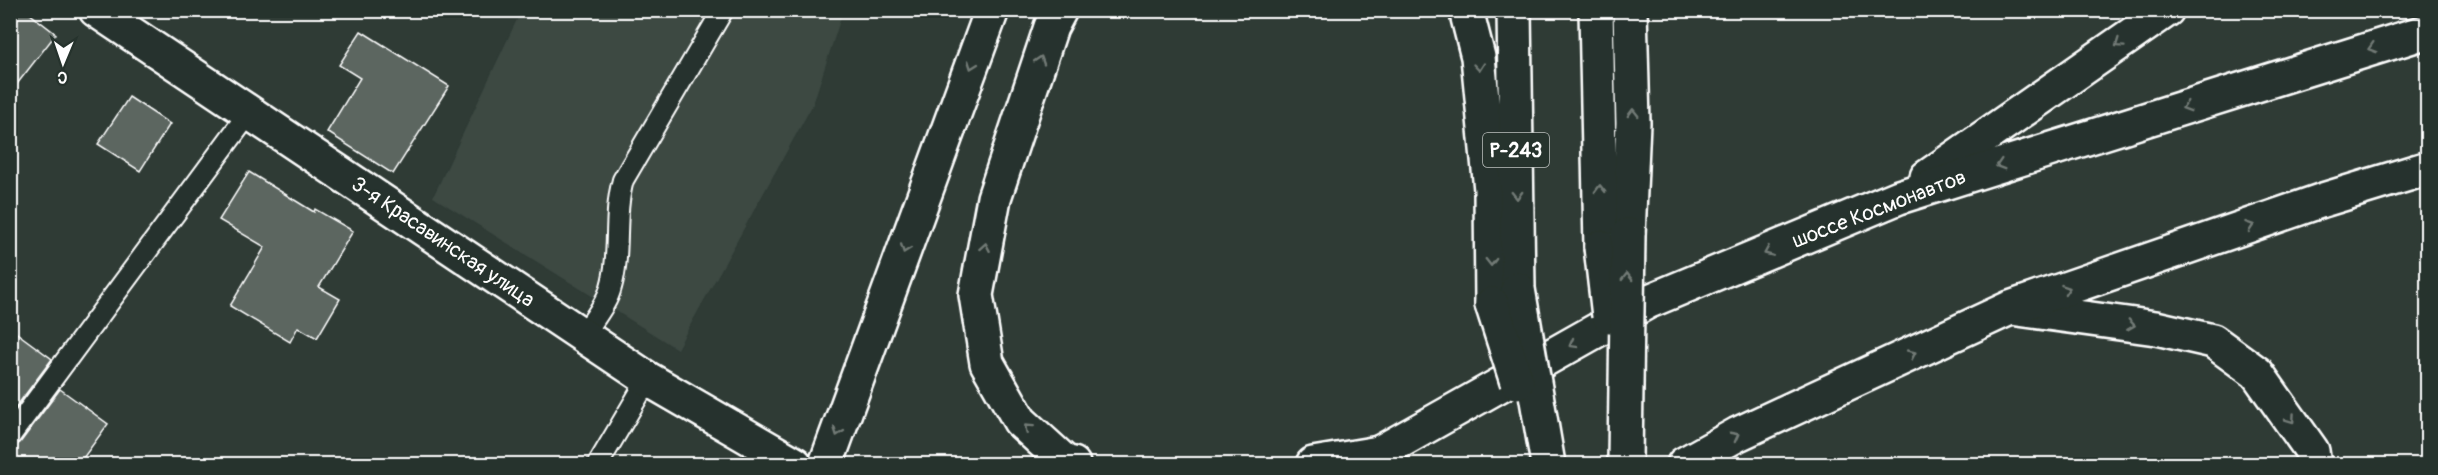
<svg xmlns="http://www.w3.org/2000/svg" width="2438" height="475" font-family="Pangolin,sans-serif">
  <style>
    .built { fill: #3c4842 }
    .building { fill: #5b6661; stroke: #fff; stroke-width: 1.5 }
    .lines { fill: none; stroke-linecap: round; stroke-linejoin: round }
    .lane-casing { stroke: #fff; stroke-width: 24 }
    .street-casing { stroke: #fff; stroke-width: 38 }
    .primary-casing { stroke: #fff; stroke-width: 38 }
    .highway-casing { stroke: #fff; stroke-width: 38 }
    .lane { stroke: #26332d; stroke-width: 20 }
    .street { stroke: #26332d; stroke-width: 33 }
    .primary { stroke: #26332d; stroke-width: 33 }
    .highway { stroke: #26332d; stroke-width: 33 }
    .highway-bridge-casing { stroke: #fff; stroke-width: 38; stroke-linecap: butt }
    .highway-bridge { stroke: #26332d; stroke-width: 33 }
    .oneway { stroke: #727a76 }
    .labels { text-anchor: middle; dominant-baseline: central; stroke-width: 5; stroke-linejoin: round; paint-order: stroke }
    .shield { fill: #26332d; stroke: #bec2c0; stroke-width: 1.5 }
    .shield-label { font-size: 20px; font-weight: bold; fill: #fff }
    .street-label { font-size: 21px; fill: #fff; stroke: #26332d }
  </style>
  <rect width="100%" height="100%" fill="#2f3b35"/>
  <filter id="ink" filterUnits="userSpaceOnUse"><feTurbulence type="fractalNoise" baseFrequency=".0167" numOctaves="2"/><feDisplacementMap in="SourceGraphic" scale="12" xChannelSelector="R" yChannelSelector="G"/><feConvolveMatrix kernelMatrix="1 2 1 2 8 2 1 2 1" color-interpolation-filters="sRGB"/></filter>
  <g filter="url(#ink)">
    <!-- built -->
    <path class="built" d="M521,11H843L813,104L677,349L433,197Z"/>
    <!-- building -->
    <g class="building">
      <path d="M10,10H25L56,34L10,93Z"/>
      <path d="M361,31L449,86L393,174L327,132L360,78L339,65Z"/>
      <path d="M129,97L170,124L140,171L98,144Z"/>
      <path d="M249,172L314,212L315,209L353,231L319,287L340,299L317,338L298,327L290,342L230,306L265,247L219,220Z"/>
      <path d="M10,328L52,359L10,415Z"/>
      <path d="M60,389L108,424L78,465H10V448L20,443Z"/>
    </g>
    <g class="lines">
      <defs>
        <g id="lane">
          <path d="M583,336C592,321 607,304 611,287C621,253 613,216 623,180L723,10"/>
          <path d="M10,436L249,113"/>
          <path d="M598,464L648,379"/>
        </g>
        <path id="street" d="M96,10L648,379L795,464"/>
        <g id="primary">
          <path d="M1060,10L1051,27L994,198L976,295L987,363L1020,421L1065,462L1073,464"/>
          <path d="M1466,10L1478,57L1491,190L1492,304"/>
          <path d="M1927,177L2167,10"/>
          <path d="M1628,235L1633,123L1630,10"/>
          <path d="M2018,309L2156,328L2213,341L2257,373L2312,451L2314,464"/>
          <path d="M826,464L992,10"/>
          <path d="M1313,464L1379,453"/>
          <path d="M1363,464L1379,453L1647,302L1899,197L2428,31"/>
          <path d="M1684,464L1738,434L2010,308L2323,200L2428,168"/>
        </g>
        <g id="highway">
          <path d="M1514,10L1518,289"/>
          <path d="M1596,10L1601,247"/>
        </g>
      </defs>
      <!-- lane casing -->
      <use href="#lane" class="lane-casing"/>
      <!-- street casing -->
      <use href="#street" class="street-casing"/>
      <!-- primary casing -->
      <use href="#primary" class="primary-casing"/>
      <!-- highway casing -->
      <use href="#highway" class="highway-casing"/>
      <!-- lane -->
      <use href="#lane" class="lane"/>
      <!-- street -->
      <use href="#street" class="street"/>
      <!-- primary -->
      <use href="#primary" class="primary"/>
      <!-- highway -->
      <use href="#highway" class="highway"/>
      <defs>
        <g id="highway-bridge">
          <path d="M1601,247L1609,316"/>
          <path d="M1518,289L1548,464"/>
          <path d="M1492,304L1517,382"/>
          <path d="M1625,461L1628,235"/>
        </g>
      </defs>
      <!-- highway-bridge casing -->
      <use href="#highway-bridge" class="highway-bridge-casing"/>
      <!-- highway-bridge -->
      <use href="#highway-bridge" class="highway-bridge"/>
    </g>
    <!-- one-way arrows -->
    <defs><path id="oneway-chevron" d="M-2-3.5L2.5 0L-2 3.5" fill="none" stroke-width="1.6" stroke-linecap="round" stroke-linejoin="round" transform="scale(1.5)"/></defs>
    <g class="oneway">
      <use href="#oneway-chevron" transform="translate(2119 44) rotate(145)"/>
      <use href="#oneway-chevron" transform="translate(2372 48) rotate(163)"/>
      <use href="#oneway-chevron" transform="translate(1040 60) rotate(-72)"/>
      <use href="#oneway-chevron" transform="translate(972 65) rotate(110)"/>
      <use href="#oneway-chevron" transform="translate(1479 67) rotate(85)"/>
      <use href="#oneway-chevron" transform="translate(2186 107) rotate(163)"/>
      <use href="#oneway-chevron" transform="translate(1633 113) rotate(-91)"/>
      <use href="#oneway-chevron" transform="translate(2000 165) rotate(163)"/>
      <use href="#oneway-chevron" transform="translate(1600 189) rotate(-91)"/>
      <use href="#oneway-chevron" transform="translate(1517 195) rotate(89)"/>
      <use href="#oneway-chevron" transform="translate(2250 226) rotate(-19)"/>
      <use href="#oneway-chevron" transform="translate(985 247) rotate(-80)"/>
      <use href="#oneway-chevron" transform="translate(905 249) rotate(110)"/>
      <use href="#oneway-chevron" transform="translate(1768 252) rotate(157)"/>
      <use href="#oneway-chevron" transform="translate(1491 262) rotate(89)"/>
      <use href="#oneway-chevron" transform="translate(1627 277) rotate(-89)"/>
      <use href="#oneway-chevron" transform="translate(2066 289) rotate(-19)"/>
      <use href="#oneway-chevron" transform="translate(2131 325) rotate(8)"/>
      <use href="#oneway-chevron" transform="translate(1573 344) rotate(151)"/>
      <use href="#oneway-chevron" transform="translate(1912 354) rotate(-25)"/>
      <use href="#oneway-chevron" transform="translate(2291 419) rotate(55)"/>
      <use href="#oneway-chevron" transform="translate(1028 428) rotate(-138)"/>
      <use href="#oneway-chevron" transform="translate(838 432) rotate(110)"/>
      <use href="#oneway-chevron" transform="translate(1735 436) rotate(-28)"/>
    </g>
  </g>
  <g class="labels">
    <!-- shield labels -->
    <rect class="shield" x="1483" y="133" width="66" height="34" rx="4.5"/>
    <g class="shield-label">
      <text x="1516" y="150">Р-243</text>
    </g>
    <!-- street labels -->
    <g class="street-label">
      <text transform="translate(1879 209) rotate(-21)">шоссе Космонавтов</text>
      <text transform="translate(443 242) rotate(34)">3-я Красавинская улица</text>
    </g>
  </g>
  <!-- margin -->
  <rect width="2438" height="475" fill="none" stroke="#26332d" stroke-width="36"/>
  <rect x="18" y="18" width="2402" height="439" fill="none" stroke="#fff" stroke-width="2" filter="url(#ink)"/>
  <!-- north arrow -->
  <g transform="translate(63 63) rotate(182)" stroke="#26332d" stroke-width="4.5" paint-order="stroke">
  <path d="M0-4.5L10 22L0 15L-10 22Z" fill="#ffffff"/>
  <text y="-9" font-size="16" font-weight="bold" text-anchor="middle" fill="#ffffff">С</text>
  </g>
</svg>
